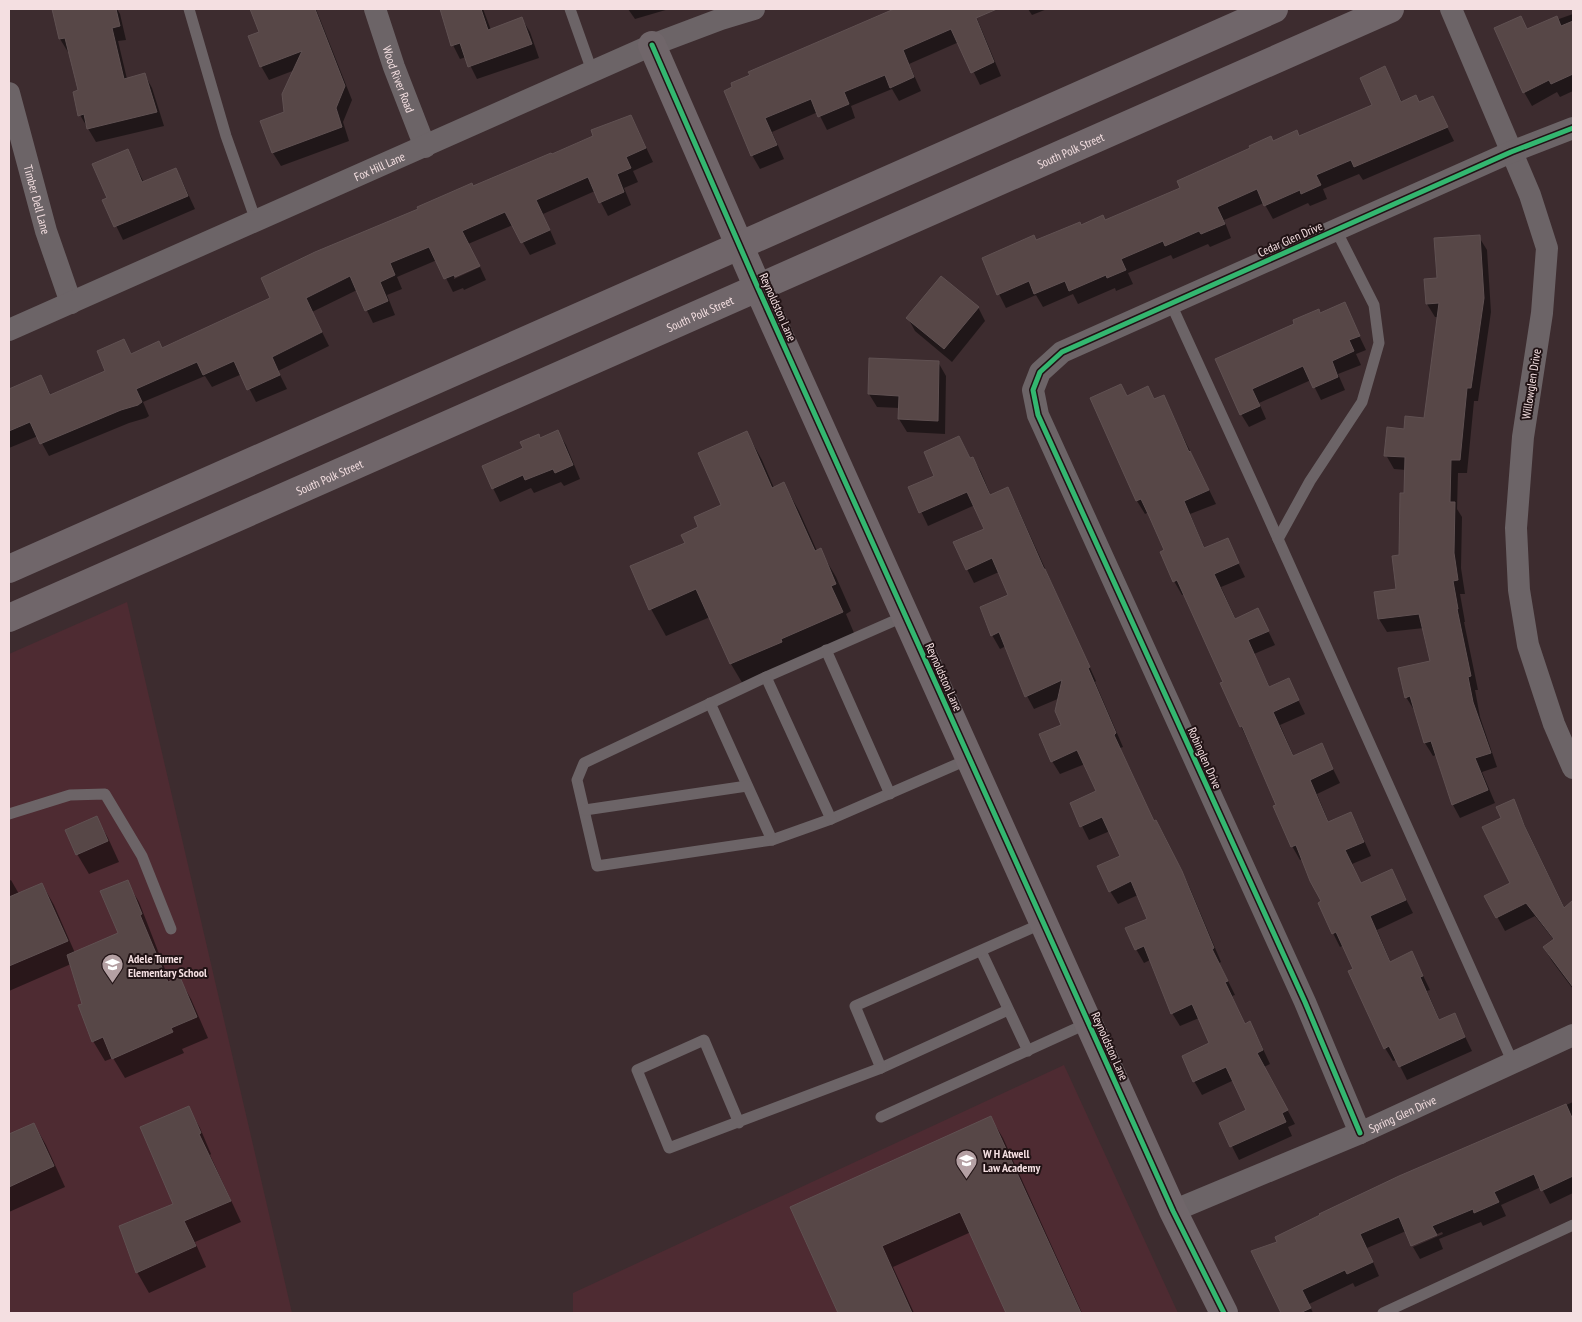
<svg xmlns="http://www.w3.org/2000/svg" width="1582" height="1322" font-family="'PT Sans Narrow',sans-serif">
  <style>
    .built { fill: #4e2b32 }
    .shadow { fill: #0007 }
    .building { fill: #574747; stroke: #605152 }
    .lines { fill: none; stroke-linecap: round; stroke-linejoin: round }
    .lane { stroke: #6c6467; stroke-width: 11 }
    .street { stroke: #6c6467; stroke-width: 22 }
    .secondary { stroke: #70666a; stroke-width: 28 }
    .cycleway-casing { stroke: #211315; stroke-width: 8 }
    .cycleway { stroke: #33b770; stroke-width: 5 }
    .labels { text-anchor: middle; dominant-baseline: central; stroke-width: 4; stroke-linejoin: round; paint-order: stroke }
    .street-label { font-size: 12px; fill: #f4dfe1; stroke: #211315 }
    .poi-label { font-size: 12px; font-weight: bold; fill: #f4dfe1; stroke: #211315; text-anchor: start }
  </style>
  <rect width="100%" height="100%" fill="#3d2c2f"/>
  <!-- built -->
  <g class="built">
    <path d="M127,602L292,1313H9V654Z"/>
    <path d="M1064,1065L1178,1313H573V1293Z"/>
  </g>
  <!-- shadow -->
  <g class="shadow">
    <path d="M53,9H117L120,14L126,40L118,41L127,79L145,75L152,88L164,126L96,142L80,115L79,91L69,52H68L60,39Z"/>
    <path d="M251,9H316L352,100L343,122L349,141L281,166L273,153L262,122L285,113L295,70L269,80L261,66L260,33Z"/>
    <path d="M441,9H483L491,30L522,19L530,32L539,58L477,79L466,57L460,59L453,45Z"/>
    <path d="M628,9H669L635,19Z"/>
    <path d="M908,9H973L1001,76L980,85L959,42L909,64L921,91L899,101L892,89L851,106L855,118L827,130L818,112L772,132L784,159L760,169L752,155L725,91Z"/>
    <path d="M1028,9H1047L1032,15Z"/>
    <path d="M1573,14V91L1560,97L1557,92L1532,106L1524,92L1528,30Z"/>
    <path d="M1385,68L1402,102L1419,103L1432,97L1454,141L1363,180L1359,174L1323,189L1327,199L1310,206L1308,203L1273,219L1264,203L1224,220L1231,238L1210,247L1208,244L1173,259L1171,255L1128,273L1133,284L1116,291L1115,288L1078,304L1073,294L1043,307L1036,295L1006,308L999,294L983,258L1081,226L1105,221L1182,188L1273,142L1300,137L1374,106Z"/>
    <path d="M631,116L653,162L633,171L638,182L624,188L631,205L608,216L595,191L543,214L556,244L530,255L513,225L468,244L479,265L454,276V279L480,267L486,280L464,290L463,288L453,292L437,260L397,277L402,289L387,295L395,315L373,323L357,290L312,312L329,346L278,371L287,389L256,402L242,374L212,387L205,376L143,402L149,416L146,418L129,423L49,456L38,436L9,448V391L41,377L51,395L107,371L124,341L132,355L163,350L272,298L473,188L594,136Z"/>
    <path d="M128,150L144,183L176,169L183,183L195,209L123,240L104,201L108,199Z"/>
    <path d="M1479,237L1487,250L1491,312L1478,401H1474L1467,473H1458L1457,509L1462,517L1461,568L1465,594H1460L1465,622H1464L1478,690H1475L1480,717L1497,767L1482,772L1495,803L1460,818L1453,805L1436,755L1433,756L1425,743L1415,710H1414L1406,697L1431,662L1424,628L1387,632L1379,619L1375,593L1398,590L1406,470L1394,469L1386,455L1406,430L1425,419L1439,317H1435L1427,304L1425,280L1438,279Z"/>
    <path d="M1344,304L1366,350L1356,354L1361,365L1338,374L1345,390L1321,400L1311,380L1259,403L1266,419L1249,427L1241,414L1217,359Z"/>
    <path d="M978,307L985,321L952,362L915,331L908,318Z"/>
    <path d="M938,362L946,376L945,434L907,432L899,419L900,408L877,407L869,394Z"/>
    <path d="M1148,388L1155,400L1163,396L1216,504L1190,514L1205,549L1227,539L1245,577L1221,587L1236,620L1258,610L1275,645L1254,654L1270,688L1288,679L1305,714L1280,725L1294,757L1321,745L1340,783L1317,794L1329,823L1351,814L1358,827L1371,856L1352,864L1361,885L1391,870L1413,913L1377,930L1391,963L1412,953L1430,990L1427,991L1440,1021L1454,1014L1472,1051L1407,1080L1397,1060L1393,1061L1385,1048L1344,945L1340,947L1333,933L1323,902L1303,859L1300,860L1292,846L1277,805L1241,726L1225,683L1185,594L1182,595L1174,581L1162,552L1165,551L1149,512L1145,514L1137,501L1127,397Z"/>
    <path d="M558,432L566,445L580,479L564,486L561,482L534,493L531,488L500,502L493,488L541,439Z"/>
    <path d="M747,433L762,460L774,488L784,484L799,511L817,551L820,550L836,577L851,611L846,614L857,640L747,691L731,664L710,617L666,636L651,609L686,543L723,506Z"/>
    <path d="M959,437L971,459L973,458L981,472L991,496L1007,489L1015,502L1096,681L1095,682L1123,747L1120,748L1154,822L1156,821L1164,835L1189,886L1221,962L1219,963L1235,995L1232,996L1245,1025L1249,1023L1257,1036L1270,1064L1264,1067L1295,1124L1288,1127L1292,1136L1239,1160L1220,1123L1247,1111L1234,1080L1202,1095L1194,1081L1183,1057L1211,1044L1199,1018L1180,1026L1172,1013L1150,960L1144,963L1136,949L1148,920L1138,895L1118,904L1110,891L1121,857L1110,831L1089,840L1071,804L1097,792L1085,764L1060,774L1052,761L1062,726L1060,698L1034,709L1027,696L1006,646L1000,649L992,635L1010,595L999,572L974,583L967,569L985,529L975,505L928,526L910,488L936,476Z"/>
    <path d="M1513,801L1565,909L1573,903V989L1552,961L1544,948L1554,940L1535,916L1505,931L1486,896L1512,884L1503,818Z"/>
    <path d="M96,817L108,838L119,862L89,874L77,854Z"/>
    <path d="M11,880L19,894L42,884L54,905L75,953L120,934L127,882L139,902L170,982L179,978L191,999L208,1038L182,1049L184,1053L125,1078L113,1058L105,1061L93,1041L71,964L9,991V881Z"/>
    <path d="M1573,1102V1193L1550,1204L1541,1187L1501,1205L1506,1216L1483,1226L1481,1222L1439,1239L1443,1249L1420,1259L1413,1247L1443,1234L1442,1232L1412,1245L1406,1231L1367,1248L1379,1276L1355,1287L1353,1283L1309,1304L1313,1313H1283L1253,1252L1278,1243L1400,1177Z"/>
    <path d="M188,1107L200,1128L211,1154L210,1155L241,1222L195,1242L206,1267L149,1293L137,1272L175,1204Z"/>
    <path d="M991,1118L1003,1138L1082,1313H1008L971,1232L893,1267L914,1313H839L791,1208Z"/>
    <path d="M34,1124L46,1145L65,1187L9,1212V1136Z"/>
  </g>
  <!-- building -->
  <g class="building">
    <path d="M52,9H116L120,26L112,28L124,79L145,73L157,112L87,129L84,114L78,116L73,92L78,90L65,38L59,39Z"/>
    <path d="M250,9H315L345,86L336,108L342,127L272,153L260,121L284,112L282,94L302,51L260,67L248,36L259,32Z"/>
    <path d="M440,9H481L488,30L522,17L532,44L468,67L460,43L451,46Z"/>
    <path d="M894,9H997L976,18L994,62L971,73L951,29L903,50L914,77L890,88L885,75L844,92L849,104L818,117L811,99L765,118L777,145L751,156L724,91L732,87L731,83L750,75L748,72Z"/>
    <path d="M1521,16L1527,29L1557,16L1561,26L1573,21V74L1551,84L1549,80L1523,93L1494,28Z"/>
    <path d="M1385,66L1401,102L1416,95L1419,102L1433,96L1448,127L1354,167L1351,160L1316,175L1321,185L1301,194L1300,190L1264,206L1257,189L1217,207L1225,224L1201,234L1199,231L1165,246L1163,241L1121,259L1126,270L1107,278L1106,275L1069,291L1065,281L1034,294L1029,281L997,295L982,258L1034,235L1036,240L1080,222L1081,225L1103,215L1105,220L1180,188L1177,181L1250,148L1249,146L1271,136L1273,141L1297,130L1299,136L1372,105L1360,78Z"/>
    <path d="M631,115L646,148L626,157L631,168L617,174L624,192L599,203L588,177L536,200L550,230L521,243L505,212L462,231L480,266L455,277L454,275L444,279L429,247L390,263L395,275L380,282L388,301L365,311L350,276L306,298L322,332L272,357L280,375L247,390L234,361L203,375L197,362L136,389L142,402L138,405L121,410L40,444L30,422L9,431V389L41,375L50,395L105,371L97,351L124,339L131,354L159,341L162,348L270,298L261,278L315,252L418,209L417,207L472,183L473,186L551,153L552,154L593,136L591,130Z"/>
    <path d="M128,149L142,182L176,168L188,196L114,227L102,200L107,198L92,164Z"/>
    <path d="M1480,235L1484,298L1471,388H1467L1460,460H1451L1450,502H1455L1454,553L1458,580L1453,581L1458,609H1457L1471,676L1468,677L1473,702L1491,753L1475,758L1488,790L1452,805L1431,741L1424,743L1410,696L1405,698L1398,668L1430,661L1419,614L1378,619L1374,592L1396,589L1392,556L1399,555L1400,493H1404L1405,457L1384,456L1387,427L1404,429L1405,416L1424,418L1439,303L1426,304L1424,279L1437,278L1434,238Z"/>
    <path d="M941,276L979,307L944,349L906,318Z"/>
    <path d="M1345,302L1360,336L1349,340L1354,351L1332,361L1338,377L1313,388L1303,366L1252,389L1260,406L1240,415L1215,359L1287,327L1294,324L1293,320L1319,309L1320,313Z"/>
    <path d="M869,358L939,361L938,421L898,419L899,396L868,394Z"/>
    <path d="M1121,384L1127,396L1148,386L1154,399L1164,395L1189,452L1190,451L1209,490L1184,501L1204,548L1228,538L1239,563L1214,574L1235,619L1258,608L1269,631L1248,640L1269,687L1289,678L1299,700L1273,712L1293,756L1322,743L1333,769L1310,780L1328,822L1351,812L1364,842L1345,850L1361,883L1392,869L1406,900L1370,916L1390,962L1412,951L1423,976L1420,977L1439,1020L1455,1013L1465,1037L1399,1067L1389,1046L1384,1049L1348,971L1353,969L1336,932L1332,934L1318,903L1321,901L1310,881L1296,845L1291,847L1273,806L1276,805L1242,726L1240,727L1220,683L1223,682L1177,580L1173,582L1160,552L1164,550L1149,516L1141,499L1136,501L1090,398Z"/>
    <path d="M558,430L573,465L555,473L553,469L525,480L523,475L492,489L482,466L523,448L520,442L539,434L540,438Z"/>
    <path d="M747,431L772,488L784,482L815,551L821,548L836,584L831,586L843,612L781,639L782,642L730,664L696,589L649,610L630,566L685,543L681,535L698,527L694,517L721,505L698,453Z"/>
    <path d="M959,436L970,458L973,457L990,495L1008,487L1044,569H1045L1090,667L1088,668L1116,733L1114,735L1154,821L1156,820L1182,871L1214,948L1212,949L1228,981L1225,982L1245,1024L1250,1021L1263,1050L1257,1053L1288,1110L1282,1113L1286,1122L1230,1147L1219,1123L1246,1110L1226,1067L1193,1082L1182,1056L1209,1043L1192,1004L1171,1014L1144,946L1135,950L1125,928L1147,919L1131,881L1109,892L1097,866L1120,856L1102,817L1080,827L1070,803L1096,791L1077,750L1051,762L1039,734L1061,725L1055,711L1062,680L1025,697L999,632L991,636L980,607L1008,595L992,558L966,570L953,542L984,529L967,492L919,513L908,487L934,476L924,452Z"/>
    <path d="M1514,799L1524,825L1564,908L1573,900V987L1543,947L1554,939L1526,903L1496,918L1484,896L1510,883L1482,827L1501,818L1496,807Z"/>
    <path d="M97,816L108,841L76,855L65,830Z"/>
    <path d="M128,880L142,914L140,915L168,982L180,977L197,1017L171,1028L173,1032L112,1059L103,1037L92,1042L78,1005L82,1004L67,955L118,933L100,891Z"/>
    <path d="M42,883L68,941L9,966V897Z"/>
    <path d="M1566,1104L1573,1120V1176L1541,1191L1534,1174L1494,1192L1499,1202L1474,1213L1473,1209L1432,1226L1437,1235L1411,1246L1399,1217L1360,1234L1373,1262L1347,1274L1345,1270L1302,1290L1311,1308L1300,1313H1281L1251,1251L1277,1242L1275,1237L1320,1215L1319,1214L1399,1176Z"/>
    <path d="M189,1106L201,1133L199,1134L231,1201L184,1221L196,1246L136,1273L119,1226L173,1204L140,1127Z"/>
    <path d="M991,1116L1081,1313H1006L960,1212L882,1246L912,1313H838L790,1207Z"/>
    <path d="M34,1123L54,1166L9,1187V1134Z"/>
  </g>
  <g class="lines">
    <!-- lane -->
    <g class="lane">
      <path d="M189,9L226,136L256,221"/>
      <path d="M570,9L592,71"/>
      <path d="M1171,304L1261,501L1513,1063"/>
      <path d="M1278,539L1310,481L1362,402L1379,343L1374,305L1336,230"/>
      <path d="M905,616L766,677L584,763L577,780L597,866L772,840L831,819L969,759"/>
      <path d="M826,650L890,794"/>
      <path d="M766,677L831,819"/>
      <path d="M710,703L772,840"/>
      <path d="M585,810L747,786"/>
      <path d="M9,814L70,795L105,794L142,856L171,929"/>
      <path d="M981,951L1028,1051"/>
      <path d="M1008,1010L881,1068L855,1006L1043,923"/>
      <path d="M881,1117L1088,1023"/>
      <path d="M739,1123L704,1040L637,1070L669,1148L881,1068"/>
      <path d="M1383,1313L1573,1225"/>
    </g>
    <!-- street -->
    <g class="street">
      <path id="s1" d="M375,9L394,67L425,147"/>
      <path d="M1451,9L1530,195L1547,248L1542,313L1523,437L1516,528L1519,590L1528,645L1554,724L1573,768"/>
      <path id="s2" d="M9,93L46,231L71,303"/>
      <path id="s3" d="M9,330L652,45L721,19L754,9"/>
      <path d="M1360,1133L1305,1002L1038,415L1033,390L1040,372L1062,352L1511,152L1573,128"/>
      <path id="s4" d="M1173,1211L1360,1133L1573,1035"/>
    </g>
    <!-- secondary -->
    <g class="secondary">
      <path d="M652,45L758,288L1173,1211L1224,1313"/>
      <path d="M9,569L1274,9"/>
      <path id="s5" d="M9,618L1390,9"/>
    </g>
    <defs>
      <g id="cycleway">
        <path d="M652,45L758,288L1173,1211L1224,1313"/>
        <path d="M1360,1133L1305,1002L1038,415L1033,390L1040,372L1062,352L1511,152L1573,128"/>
      </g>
    </defs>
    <!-- cycleway casing -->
    <use href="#cycleway" class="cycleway-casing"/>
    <!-- cycleway -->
    <use href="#cycleway" class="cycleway"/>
  </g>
  <!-- icons -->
  <defs>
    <symbol id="school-pin" viewBox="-11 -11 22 30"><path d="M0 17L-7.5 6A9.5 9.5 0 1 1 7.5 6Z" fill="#b4a0a3" stroke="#211315"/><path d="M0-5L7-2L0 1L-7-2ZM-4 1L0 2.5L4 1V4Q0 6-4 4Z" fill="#fff"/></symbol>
  </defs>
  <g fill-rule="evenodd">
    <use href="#school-pin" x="100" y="952" width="25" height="34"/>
    <use href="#school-pin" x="954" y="1148" width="25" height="34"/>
  </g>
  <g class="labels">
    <!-- street labels -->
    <g class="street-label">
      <text stroke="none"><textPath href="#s1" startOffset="74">Wood River Road</textPath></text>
      <text stroke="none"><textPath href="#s5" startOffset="1160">South Polk Street</textPath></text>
      <text stroke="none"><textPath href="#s3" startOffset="405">Fox Hill Lane</textPath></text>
      <text stroke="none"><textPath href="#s2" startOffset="110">Timber Dell Lane</textPath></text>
      <text transform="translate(1290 239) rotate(-24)">Cedar Glen Drive</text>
      <text transform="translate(778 307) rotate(66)">Reynoldston Lane</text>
      <text stroke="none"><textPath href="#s5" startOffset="755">South Polk Street</textPath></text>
      <text transform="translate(1531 384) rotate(-81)">Willowglen Drive</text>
      <text stroke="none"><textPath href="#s5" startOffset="350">South Polk Street</textPath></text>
      <text transform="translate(944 677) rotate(66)">Reynoldston Lane</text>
      <text transform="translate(1205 758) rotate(66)">Robinglen Drive</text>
      <text transform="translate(1110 1046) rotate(66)">Reynoldston Lane</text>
      <text stroke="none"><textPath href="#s4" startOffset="249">Spring Glen Drive</textPath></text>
    </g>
    <!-- poi labels -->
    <g class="poi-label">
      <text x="128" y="958">Adele Turner<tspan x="128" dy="14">Elementary School</tspan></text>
      <text x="983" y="1153">W H Atwell<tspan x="983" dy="14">Law Academy</tspan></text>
    </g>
  </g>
  <!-- border -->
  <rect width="1582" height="1322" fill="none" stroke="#f4dfe1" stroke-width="20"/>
</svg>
